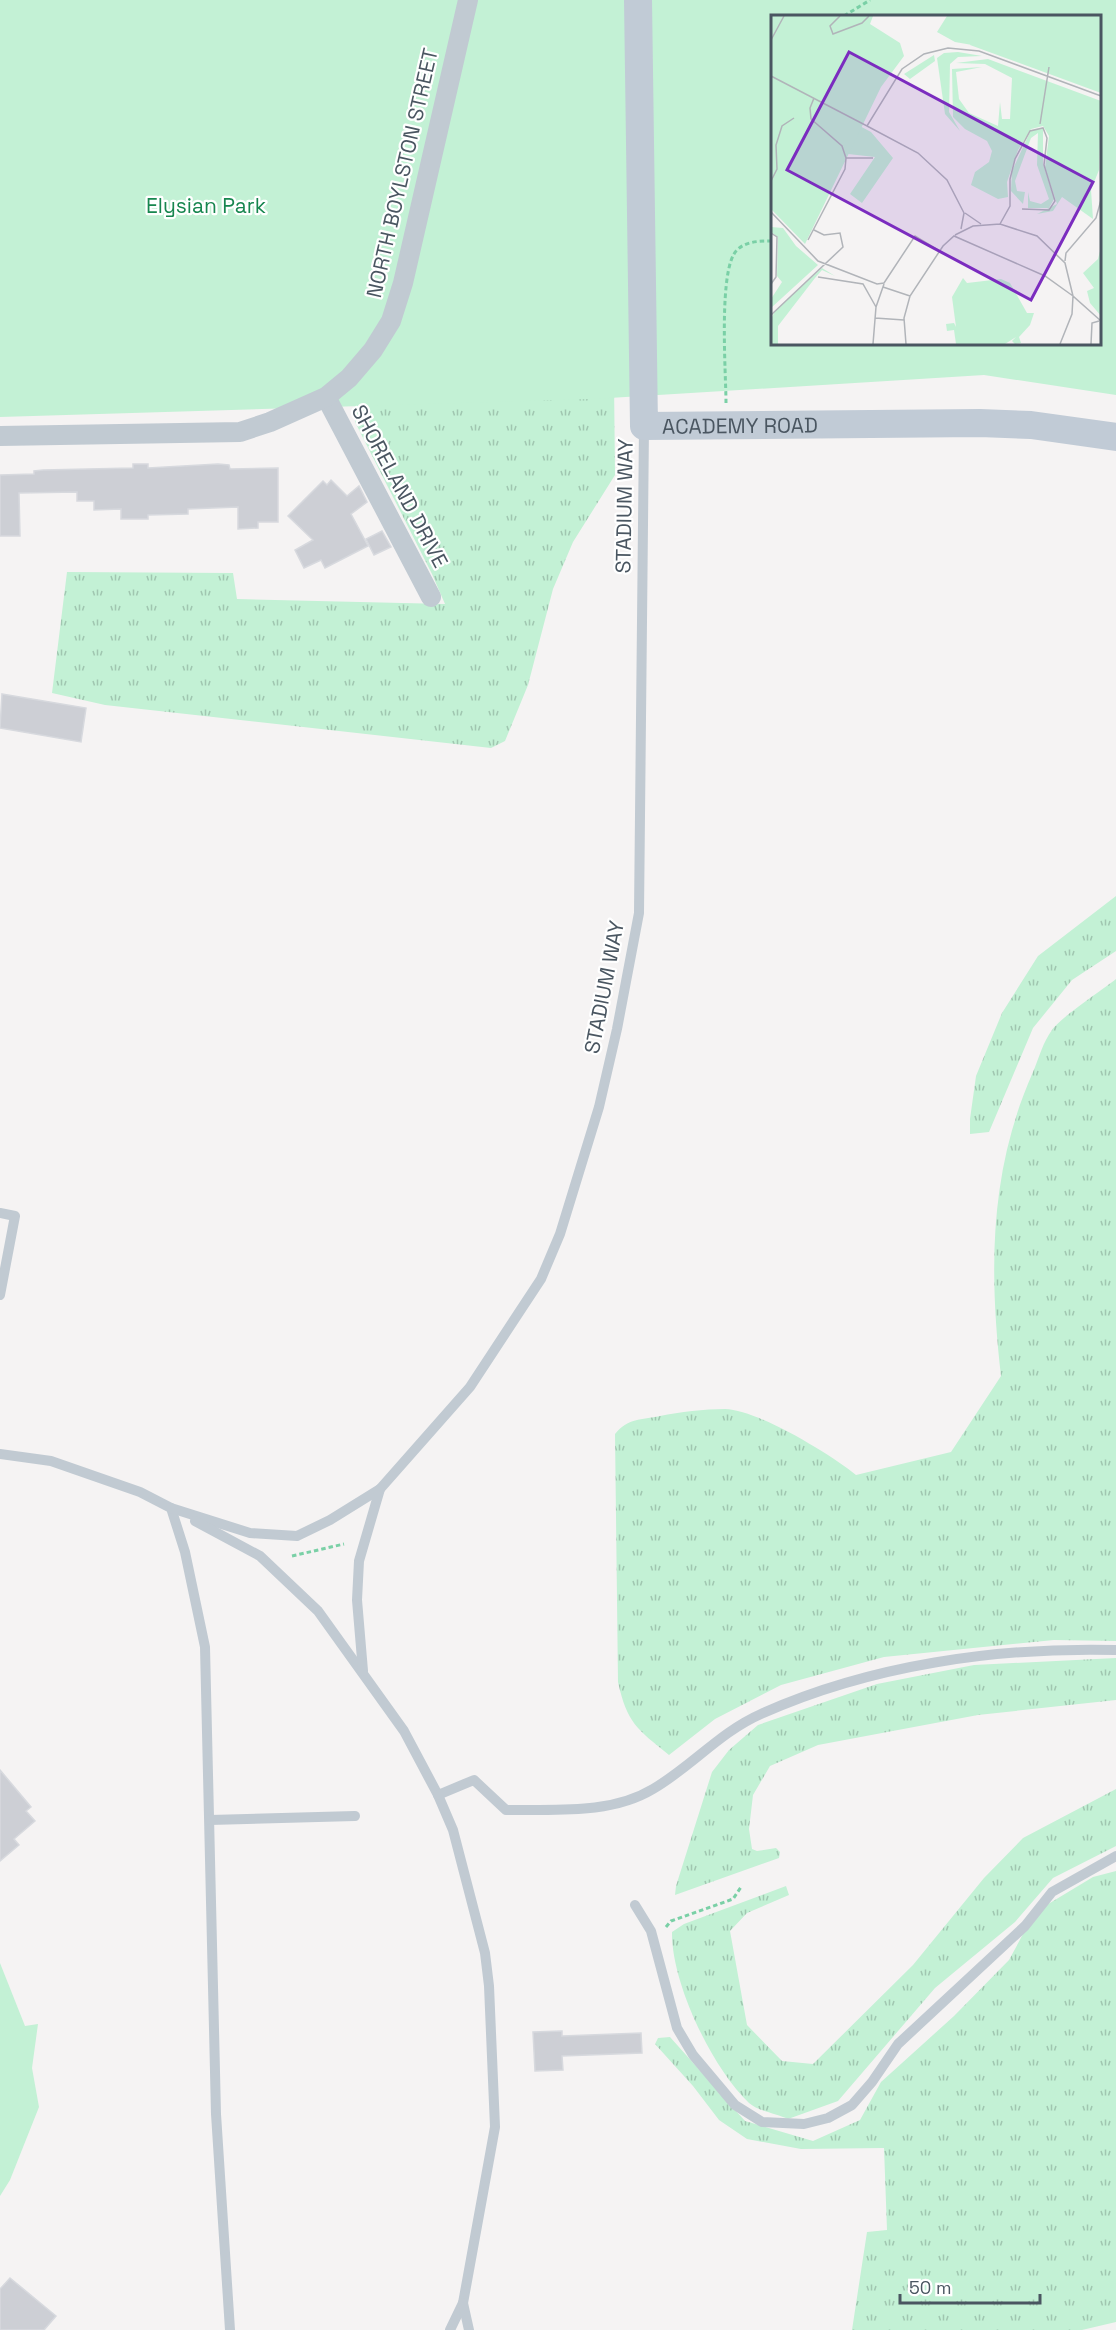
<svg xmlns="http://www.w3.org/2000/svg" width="1116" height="2330" font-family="'Space Grotesk',sans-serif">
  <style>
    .grass { fill: url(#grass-tufts) }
    .park { fill: #c3f1d5; fill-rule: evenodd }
    .building { fill: #cdcfd5; stroke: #d7d9de; stroke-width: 1.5 }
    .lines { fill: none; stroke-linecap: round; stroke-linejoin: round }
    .path { stroke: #7ad0a6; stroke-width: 3; stroke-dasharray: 4.5 3; stroke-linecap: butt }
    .service { stroke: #c1cad2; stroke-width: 10 }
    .minor { stroke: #c1cad2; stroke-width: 20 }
    .secondary { stroke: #c1cbd6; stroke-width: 28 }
    .labels { text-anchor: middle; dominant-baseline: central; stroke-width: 4.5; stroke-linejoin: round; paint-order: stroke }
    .street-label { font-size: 21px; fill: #4a5661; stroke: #fff }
    .park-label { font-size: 21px; fill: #17864f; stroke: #fff }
    .inset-road { fill: none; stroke: #b1b4b9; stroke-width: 1.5 }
    .view { fill: #7b2cbf; fill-opacity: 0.15; stroke: #7b2cbf; stroke-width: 3 }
    .inset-edge { fill: none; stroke: #4a5661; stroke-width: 3 }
  </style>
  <defs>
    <pattern id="grass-tufts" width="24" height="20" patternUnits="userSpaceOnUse" patternTransform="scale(1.5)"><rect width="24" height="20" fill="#c3f1d5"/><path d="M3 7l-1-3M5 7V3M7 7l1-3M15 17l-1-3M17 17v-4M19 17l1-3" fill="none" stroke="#a0c6b0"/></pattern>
  </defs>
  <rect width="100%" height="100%" fill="#f5f3f3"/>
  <!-- grass -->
  <g class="grass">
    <path d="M610,0L615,475L573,542L553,589L528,685L505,741L491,748L105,705L52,693L67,572L233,573L237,599L445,604L432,574L355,422L354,394Z"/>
    <path d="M1116,896V951L1072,980L1033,1028L989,1132L970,1134V1119L976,1076L1002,1013L1038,956Z"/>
    <path d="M1116,979V1641L1054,1640L884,1657L781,1685L715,1719L669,1755C637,1729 627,1723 618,1682L615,1434C628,1418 641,1420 660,1416C680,1412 704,1409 725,1409C758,1410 830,1454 856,1475L951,1452L1001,1376C989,1271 989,1171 1033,1072C1039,1058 1043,1042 1052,1030C1060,1018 1102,990 1116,979Z"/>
    <path d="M1116,1658V1700L978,1715L818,1745L770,1766L753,1795L749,1829L752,1849L757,1851L776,1848L780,1852L779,1858L675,1895L676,1886L712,1772L729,1750L758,1725L877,1684L974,1665Z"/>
    <path d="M1116,1789V1846L1053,1878L1015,1922L935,1988L838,2101L788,2119C777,2114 758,2111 749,2103C712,2068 671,1982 672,1932L684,1924L786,1886L789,1895L747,1913L730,1931L747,2025L782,2061L813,2064L913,1965L984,1878L1023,1838Z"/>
    <path d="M1116,1871V2322L1082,2330H852L867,2232L887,2230L884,2148L801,2149L747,2139L719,2120L693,2086L655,2044L658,2038L670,2037L745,2121L813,2141L860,2120L881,2082L954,2016L1009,1960L1035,1912L1093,1877Z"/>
  </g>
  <!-- park -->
  <g class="park">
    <path d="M0,0H1116V395L984,375L593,399L0,417ZM772,16H1100V344H772Z"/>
    <path d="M0,1963L25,2026L38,2024L32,2068L39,2107L10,2180L0,2196Z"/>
  </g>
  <!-- building -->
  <g class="building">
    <path d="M133,464H148V468L218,464L229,465L230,469L278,468V522H258V528L238,529V507L188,509V514L148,515V519H121V509L94,510V501H77V492L19,493L20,536H0V475L34,474V471L43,470L133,468Z"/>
    <path d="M331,480L347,496L359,486L367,502L351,514L368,546L325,568L321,560L304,568L295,550L313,540L288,516L323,481L327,485Z"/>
    <path d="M382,531L391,547L374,555L366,539Z"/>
    <path d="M2,694L86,708L81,742L0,728Z"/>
    <path d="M0,1770L31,1807L26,1811L35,1821L14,1839L19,1845L0,1861Z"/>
    <path d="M562,2031V2036L641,2033L642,2053L562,2056L563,2070L535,2071L533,2032Z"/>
    <path d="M10,2278L56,2316L44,2330H0V2289Z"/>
  </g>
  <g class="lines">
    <!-- path -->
    <g class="path">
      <path d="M844,16L870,0"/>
      <path d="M726,403C726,373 718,268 737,250C746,241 760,241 772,241"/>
      <path d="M292,1556L344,1544"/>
      <path d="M666,1927L671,1921L733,1899L741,1887"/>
    </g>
    <!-- service -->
    <g class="service">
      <path d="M0,1213L15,1216L0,1295"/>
      <path d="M0,1454L51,1461L140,1492L171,1508L185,1552L205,1647L216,2114L230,2330"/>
      <path d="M171,1508L250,1533L297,1536L330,1520L380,1489L470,1387L541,1279L560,1234L599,1107L617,1029L639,913L644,427"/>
      <path d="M195,1521L260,1556L318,1611L404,1731L438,1795L453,1830L485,1953L489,1986L495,2127L463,2303L450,2330"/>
      <path d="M363,1671L357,1600L359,1561L380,1489"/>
      <path d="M438,1795L474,1780L506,1810C554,1809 610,1815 653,1789C691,1767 720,1732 761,1714C870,1665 997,1647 1116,1650"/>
      <path d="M210,1820L355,1816"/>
      <path d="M635,1905L651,1931L677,2028L693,2055L735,2105L762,2122L804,2124L828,2118L852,2105L872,2082L898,2044L1025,1926L1052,1892L1116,1856"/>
      <path d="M463,2303L469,2330"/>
    </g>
    <!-- minor -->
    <g class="minor">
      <path d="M326,397L431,597"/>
      <path d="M0,436L240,432L270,422L326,397L349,378L373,350L391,321L403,283L468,0"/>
    </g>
    <!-- secondary -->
    <path class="secondary" id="s1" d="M638,0L644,426L980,423L1031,425L1116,437"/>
  </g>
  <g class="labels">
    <!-- street labels -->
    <g class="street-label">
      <text transform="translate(402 173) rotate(-77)">NORTH BOYLSTON STREET</text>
      <text stroke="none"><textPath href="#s1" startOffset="522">ACADEMY ROAD</textPath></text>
      <text transform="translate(400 486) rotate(62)">SHORELAND DRIVE</text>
      <text transform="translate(624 506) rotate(-89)">STADIUM WAY</text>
      <text transform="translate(604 987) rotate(-79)">STADIUM WAY</text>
    </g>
    <!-- park labels -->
    <g class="park-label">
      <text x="206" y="205">Elysian Park</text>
    </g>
  </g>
  <!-- overview -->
  <g transform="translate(771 15)">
    <rect width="330" height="330" fill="#f5f3f3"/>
    <path d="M176,1H330L207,31L184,27L166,17ZM187,37L211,41L187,42L179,49L178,97L189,116L174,99L166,43L173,38ZM163,40L164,46L139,64L133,59ZM217,44L330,86L328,155L320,175L322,204L291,182L282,196L266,199L286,189L274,153L278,121L272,111L260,114L247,135L236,167L237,182L227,184L200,170L204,157L218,147L221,136L216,126L194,114L182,102L181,54L211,52L185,57L188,84L198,98L227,111L229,87L231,104H239L241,63L214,49L185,48ZM44,87L100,117L122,143L91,188L79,179L104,142L77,139ZM272,114V149L283,184L278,193H257V177L259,186L270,189L278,184L266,150L267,118L260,123L244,166L246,176L254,177L252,189L240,176L241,156L260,115ZM0,212L12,213L25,231L47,250L0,293V284L11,267L6,261L7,222L0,217ZM330,232V301L319,288L316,276L323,273L312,258L327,244ZM51,253L64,261L51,255L44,263L7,311V329H0V304L4,296Z" fill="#c3f1d5"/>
    <path d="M0,1H102L99,9L129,28L133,41L110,72L34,229L0,194ZM211,1H330V78L199,30ZM192,263L196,268L230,264L239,268L256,298H263L259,310L248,322L250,328L244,329L241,326L245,322L234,329H185L183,315L176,316L175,309L183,308L185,312L181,282Z" fill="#c3f1d5"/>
    <path class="inset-road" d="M69,1L59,11L62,19L91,8L98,1M0,25L13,1M0,61L96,111L131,54L153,39L177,33L208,36L330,81M269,109L278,52M96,111L147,138L176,165L193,198L190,214M75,143H102M0,166L6,154L5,130L11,111L23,103M0,197L47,246L106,269L113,268L144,221L172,238M194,198L210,209M229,209L239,191V164L244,144L259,116L272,113L276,123L273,150L284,186L278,195L251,194M0,218L6,222L5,262L0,269M184,220L202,211L229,209L266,221L294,248L302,281L330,306M37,225L74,154L75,143L71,131L40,104L39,93L43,83M294,246L295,238L325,203L330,185M47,262L92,269L105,292M112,272L139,281M0,300L72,232L69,218L53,220L43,215M104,303L133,305M102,329L105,292L113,269M135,329L133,303L139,281L172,231L183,221L274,261L302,281L301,299L289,329M320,329L321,308L328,306"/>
    <path class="view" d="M78,37L322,167L260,285L16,155Z"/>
    <rect width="330" height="330" class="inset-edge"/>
  </g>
  <!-- scale -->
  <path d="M900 2294v9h140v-9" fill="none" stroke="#4a5661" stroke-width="3"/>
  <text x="909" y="2294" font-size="18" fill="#4a5661" stroke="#ffffff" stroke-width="4.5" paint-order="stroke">50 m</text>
</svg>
